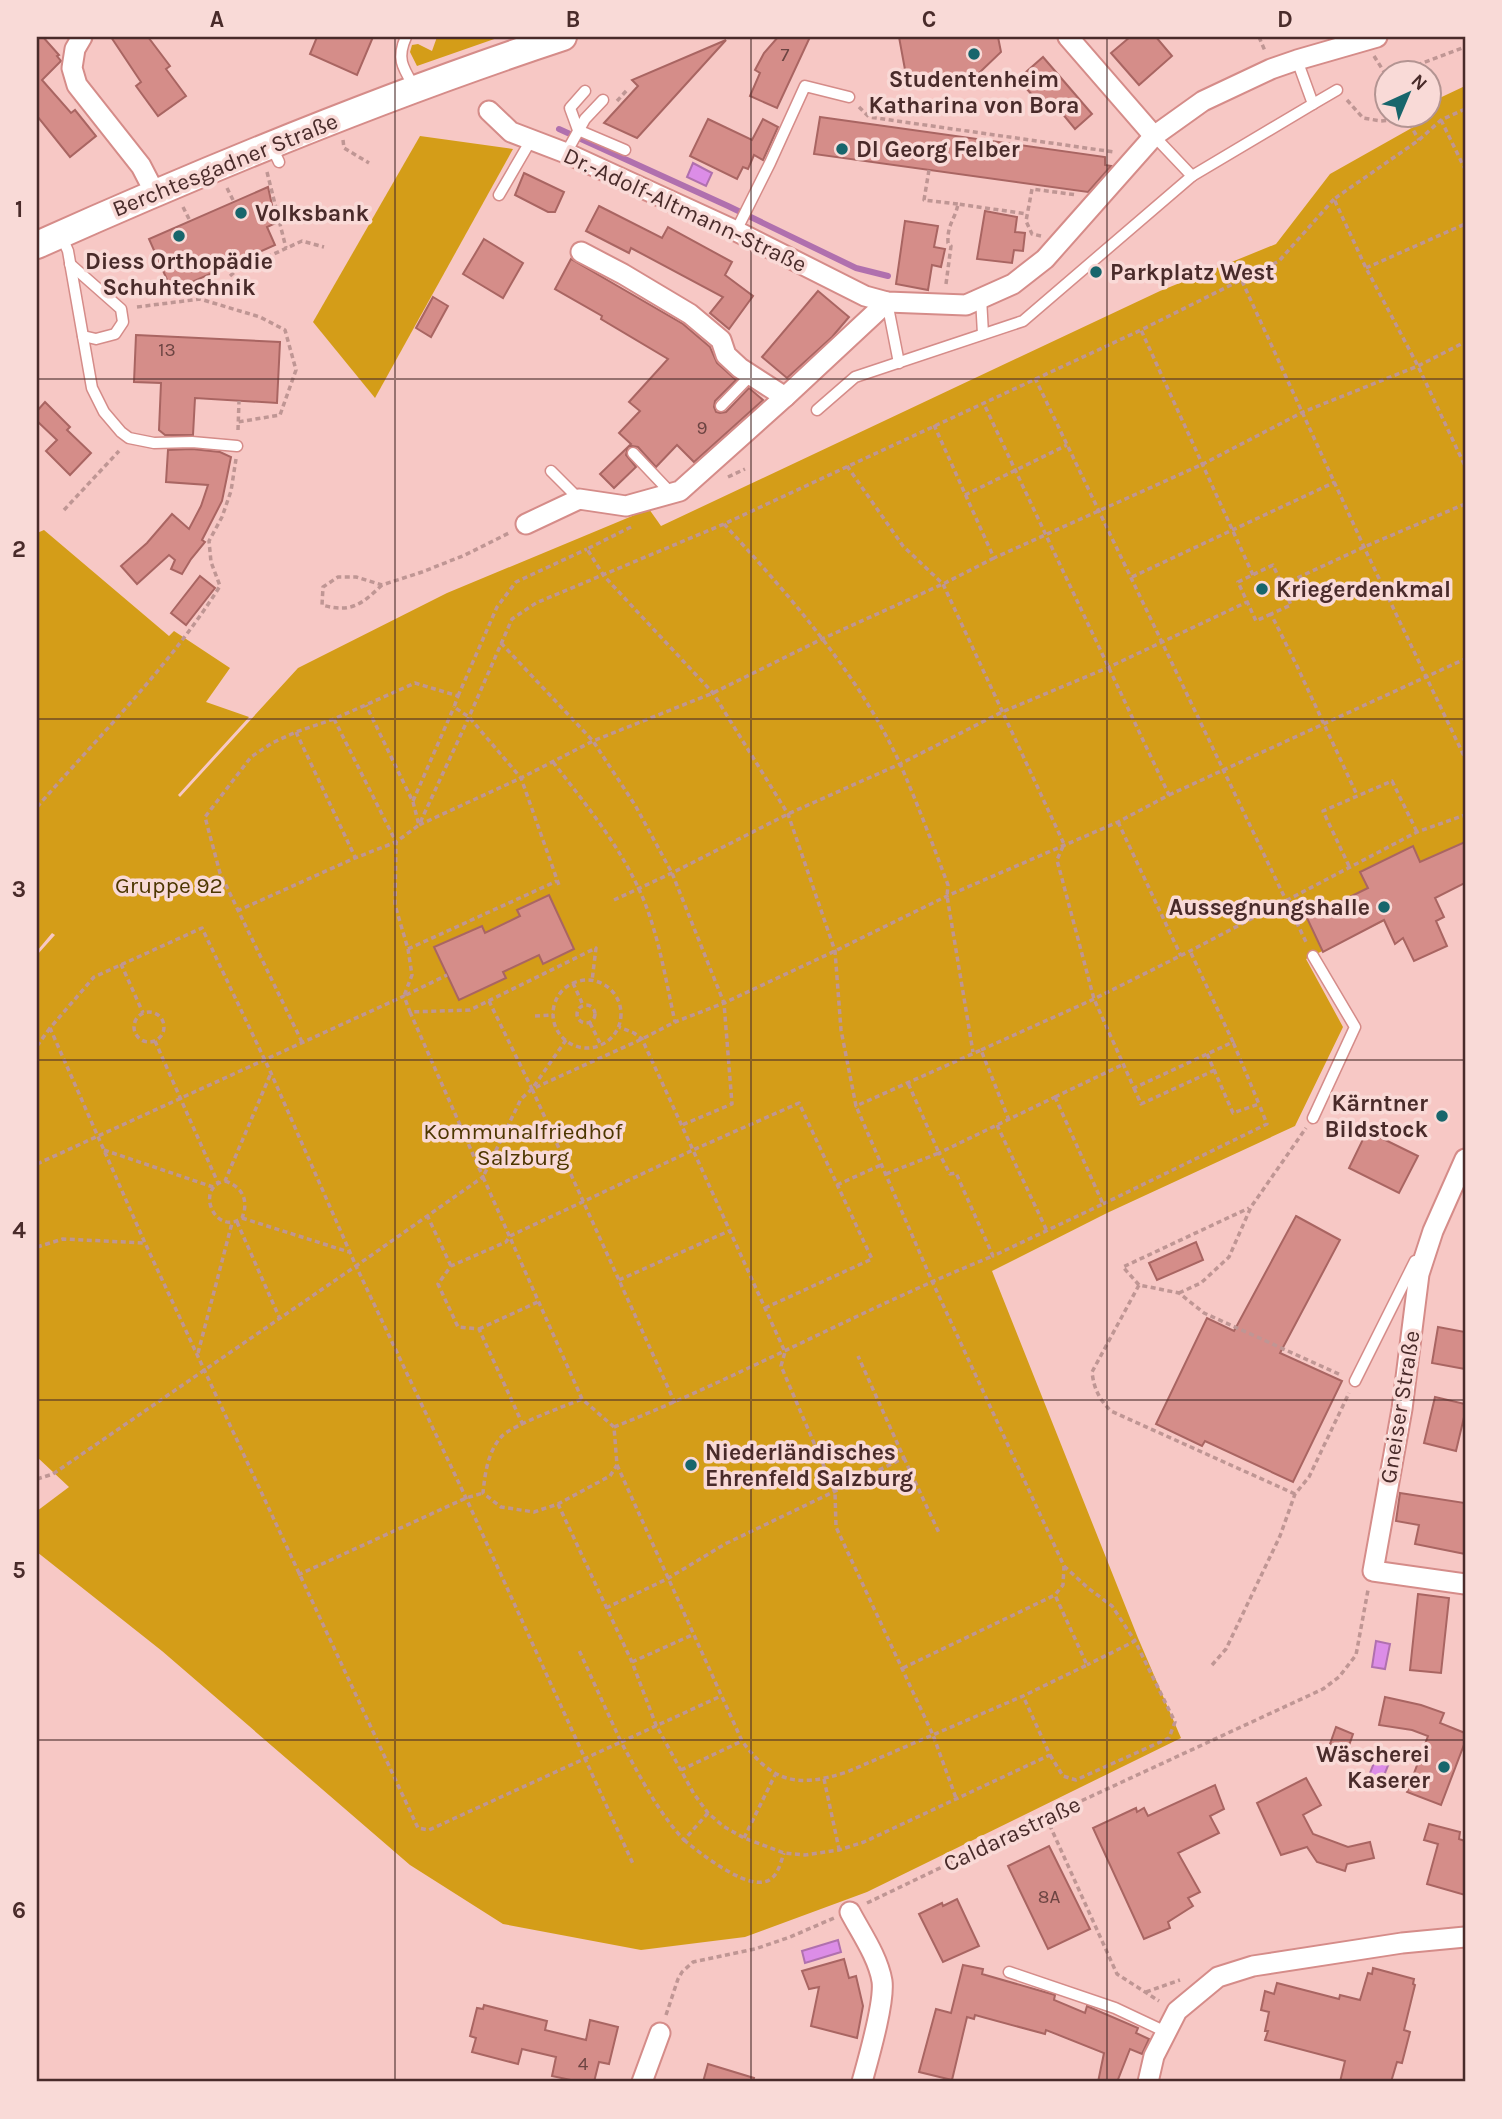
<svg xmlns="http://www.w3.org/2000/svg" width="1502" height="2119" font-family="Karla,sans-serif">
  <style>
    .green { fill: #d49d18 }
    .water { fill: #dc8de7; stroke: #b070ae; stroke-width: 2 }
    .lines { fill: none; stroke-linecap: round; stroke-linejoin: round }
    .stream { stroke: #b070ae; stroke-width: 6 }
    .building { fill: #d58d89; stroke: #a96562; stroke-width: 2 }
    .lane-casing { stroke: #d58c89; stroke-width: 13 }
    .street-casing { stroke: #d58c89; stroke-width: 23 }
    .secondary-casing { stroke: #d58c89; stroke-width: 30 }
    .path { stroke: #bf9694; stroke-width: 3.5; stroke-dasharray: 5 3.5; stroke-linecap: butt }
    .lane { stroke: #fff; stroke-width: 10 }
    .street { stroke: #fff; stroke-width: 19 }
    .secondary { stroke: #fff; stroke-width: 26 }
    .grid { fill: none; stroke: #492b2a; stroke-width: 2; stroke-opacity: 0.55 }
    .poi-dot { fill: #18666c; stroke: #f9dad7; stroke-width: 2.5 }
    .labels { text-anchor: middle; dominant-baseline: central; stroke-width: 7; stroke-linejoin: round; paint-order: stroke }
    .number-label { font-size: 19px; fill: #6c4442 }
    .poi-label { font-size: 23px; font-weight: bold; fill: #492b2a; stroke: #f9dad7; text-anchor: start }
    .street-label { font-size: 23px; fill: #492b2a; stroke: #f9dad7 }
    .park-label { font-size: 23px; fill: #4d3600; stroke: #f9dad7 }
    .neatline { fill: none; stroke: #492b2a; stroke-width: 2.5 }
    .grid-label { font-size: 23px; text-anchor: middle; font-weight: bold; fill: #492b2a }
  </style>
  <rect width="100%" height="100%" fill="#f7c8c5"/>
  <!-- green -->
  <g class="green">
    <path d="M437,37H500L417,66L410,52L412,45L418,44L432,51Z"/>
    <path d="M1465,86V883L1435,898L1436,921L1447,946L1414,961L1403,939L1395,944L1384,921L1306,959L1343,1027L1295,1126L1107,1213L992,1271L1138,1638L1181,1738L867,1892L745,1937L641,1950L503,1924L410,1865L162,1651L37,1552V1511L69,1487L37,1457V955L55,935L52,933L37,951V533L44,530L169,636L174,631L230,668L206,702L249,717L178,795L180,797L298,668L447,593L649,509L661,526L1160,291L1276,244L1330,174L1417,125L1413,116H1428L1429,103Z"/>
    <path d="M420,136L513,149L375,398L313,322Z"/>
  </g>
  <!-- water -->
  <g class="water">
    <path d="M693,163L712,173L706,186L687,177Z"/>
    <path d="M1376,1641L1390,1644L1385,1669L1372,1667Z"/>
    <path d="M1380,1748L1393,1753L1381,1783L1368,1778Z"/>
    <path d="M838,1940L841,1952L805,1963L802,1951Z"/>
  </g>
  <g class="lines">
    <!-- stream -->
    <path class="stream" d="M559,129L728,206L856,268L888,276"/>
  </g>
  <!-- building -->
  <g class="building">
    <path d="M37,37H43L59,55L57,56L61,61L42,80L71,113L75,110L96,136L70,157L37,116Z"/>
    <path d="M111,37H148L170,66L166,69L186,96L158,116L136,86L141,82Z"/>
    <path d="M317,37H373L357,75L310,54Z"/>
    <path d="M778,37H810L777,108L750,96L760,73L755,70L764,53Z"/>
    <path d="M899,37H998L1001,52L979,73L919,84L917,73L906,75Z"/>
    <path d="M1130,37H1156L1172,56L1139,85L1111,53Z"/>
    <path d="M726,40L637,138L604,123L638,86L632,80Z"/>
    <path d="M1043,57L1092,114L1075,129L1057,107L1049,114L1018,79Z"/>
    <path d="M820,117L1105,157V165L1111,166L1088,192L814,154Z"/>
    <path d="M708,119L752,140L763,119L778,127L763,160L754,155L748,169L743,167L737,179L690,156Z"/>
    <path d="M524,173L564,192L555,212H548L515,195Z"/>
    <path d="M268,187L276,223L267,227L275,245L172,291L149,239Z"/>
    <path d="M599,206L662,238L668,227L732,262L725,275L753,296L729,329L710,313L723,297L631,248L629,253L586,231Z"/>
    <path d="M985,211L1017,217L1015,232L1025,233L1023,251L1014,250L1012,263L977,259Z"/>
    <path d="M905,221L938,226L934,247L945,249L941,267L932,265L928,290L896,284Z"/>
    <path d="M484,239L523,263L503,298L463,274Z"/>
    <path d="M571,259L683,324L710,347L717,363L736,380L715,401L714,407L716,412L720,413L726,412L749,388L763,400L694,462L677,445L656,467L638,447L632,446L628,447L626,455L636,467L614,488L600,474L631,444L619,433L640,411L629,402L668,359L601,319L602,316L555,289Z"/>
    <path d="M818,291L849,317L832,337L787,378L762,357Z"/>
    <path d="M433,297L448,306L431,337L416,328Z"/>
    <path d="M136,335L280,342L277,403L195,398L193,435H165L159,430L161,383L134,382Z"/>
    <path d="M45,402L70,427L67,430L91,453L70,475L46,451L57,440L37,421V411Z"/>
    <path d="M192,449L220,452L231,457L222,501L202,540L205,542L191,559L182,574L171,569L175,560L169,555L137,584L121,566L147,543L172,514L189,529L201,506L208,485L166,482L168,450Z"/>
    <path d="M200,576L215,588L186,625L171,613Z"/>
    <path d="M1465,842V883L1435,898L1444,917L1436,921L1447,946L1414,961L1403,938L1395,944L1384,920L1323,952L1307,918L1368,888L1360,872L1413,846L1420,862Z"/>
    <path d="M549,895L574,949L543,964L539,955L503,972L506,978L459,1000L434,947L482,926L485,933L520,916L517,910Z"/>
    <path d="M1367,1131L1418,1156L1399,1193L1349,1168Z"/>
    <path d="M1296,1216L1340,1240L1280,1353L1342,1381L1293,1482L1205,1441L1202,1446L1156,1424L1207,1318L1234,1331Z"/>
    <path d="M1196,1242L1203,1260L1157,1280L1149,1263Z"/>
    <path d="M1438,1327L1465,1332V1369L1432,1363Z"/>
    <path d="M1435,1397L1465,1404V1413L1456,1451L1424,1443Z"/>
    <path d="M1400,1493L1465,1503V1554L1415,1544L1419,1525L1396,1521Z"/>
    <path d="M1418,1594L1449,1598L1441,1673L1410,1670Z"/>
    <path d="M1385,1697L1421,1705L1444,1713L1440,1723L1465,1733V1742L1441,1805L1407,1792L1428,1736L1412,1730L1379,1725Z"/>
    <path d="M1336,1727L1353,1734L1347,1751L1330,1744Z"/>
    <path d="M1306,1778L1321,1805L1303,1815L1313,1834L1348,1847L1370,1842L1374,1858L1347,1864L1345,1871L1317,1862L1307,1847L1281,1855L1257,1803Z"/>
    <path d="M1215,1785L1224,1809L1210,1816L1219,1833L1178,1853L1200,1892L1188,1898L1193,1906L1168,1922L1170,1928L1144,1939L1093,1828L1136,1808L1137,1812L1144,1808L1148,1816Z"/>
    <path d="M1429,1824L1460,1832L1459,1839L1465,1841V1895L1427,1884L1438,1844L1424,1840Z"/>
    <path d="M1049,1846L1090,1929L1048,1949L1008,1866Z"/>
    <path d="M957,1899L979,1946L943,1962L919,1914L942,1903L943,1906Z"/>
    <path d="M844,1959L849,1978L856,1976L863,2006L857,2038L811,2026L819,1987L809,1989L802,1971Z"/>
    <path d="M963,1965L983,1969L982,1974L1055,1995L1054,2000L1085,2013L1087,2006L1089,2007L1138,2028L1136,2033L1149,2039L1142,2054L1130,2049L1117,2082H1098L1104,2053L1046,2030L1045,2034L975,2015L974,2019L967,2017L952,2080L919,2072L936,2009L951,2013Z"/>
    <path d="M1373,1968L1414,1979L1413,1984L1415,1985L1404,2030L1410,2032L1402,2063L1397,2062L1391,2082H1340L1345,2061L1265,2040L1268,2031H1265L1269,2012L1261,2010L1265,1991L1274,1994L1277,1983L1339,1999L1340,1995L1360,2000L1368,1973L1372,1974Z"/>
    <path d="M484,2005L547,2021L545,2030L586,2040L590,2020L618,2027L609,2064L599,2062L594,2082H580L552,2076L556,2057L522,2049L518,2064L472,2052L476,2038L470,2036L477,2008L483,2009Z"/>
    <path d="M708,2064L754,2078L753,2082H703Z"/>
  </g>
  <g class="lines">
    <defs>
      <g id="lane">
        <path d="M406,37C396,59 403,68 415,88"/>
        <path d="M585,91L570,108L578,130L625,150"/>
        <path d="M1313,104L1337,90"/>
        <path d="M1154,136L1192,176"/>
        <path d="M271,145L279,162"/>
        <path d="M566,153L585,119L603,100"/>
        <path d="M499,195L531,140"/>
        <path d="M736,231L770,163L805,86L849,97"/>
        <path d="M61,235L68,251L92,388L104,412L121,432L129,438L154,443L192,442L237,446"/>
        <path d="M70,264L121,309L123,322L115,334L96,339L83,336"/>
        <path d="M981,298L983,334"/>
        <path d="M887,302L899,363"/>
        <path d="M721,406L751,375"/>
        <path d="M817,410L855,377L1023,321L1192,176L1313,104L1297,60"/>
        <path d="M633,453L671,493"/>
        <path d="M551,471L579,499"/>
        <path d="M1313,1118L1355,1027L1313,956"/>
        <path d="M1355,1381L1415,1261"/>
        <path d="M1009,1972L1115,2008L1166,2032"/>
      </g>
      <g id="street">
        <path d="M82,37L75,49L72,68L77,85L141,166L155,193"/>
        <path d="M1068,37L1154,136"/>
        <path d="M489,111L511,132L566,153L736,231L865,296L887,302L966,305L1013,284L1045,259L1154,136L1203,101L1271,69L1297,60L1377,37"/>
        <path d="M581,252L623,274L690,314L721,340L726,355L740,368L785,397L887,302"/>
        <path d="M526,524L579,499L626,506L680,491L785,397"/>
        <path d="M1465,1159L1433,1231L1419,1274L1402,1409L1373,1571L1465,1584"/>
        <path d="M850,1912C861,1933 878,1957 882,1981C885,2002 868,2060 862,2082"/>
        <path d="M642,2082L660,2033"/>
        <path d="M1148,2082L1154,2056L1177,2011L1218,1977L1253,1966L1402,1943L1465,1937"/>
      </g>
      <path id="secondary" d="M37,245C209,168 384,96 563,37"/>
    </defs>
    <!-- lane casing -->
    <use href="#lane" class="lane-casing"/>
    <!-- street casing -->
    <use href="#street" class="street-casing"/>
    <!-- secondary casing -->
    <use href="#secondary" class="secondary-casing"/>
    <!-- path -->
    <g class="path">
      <path d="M1259,37L1265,51"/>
      <path d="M1374,56L1386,75"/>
      <path d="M1393,74L1465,47"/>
      <path d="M1347,100L1363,118L1381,121L1407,119"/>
      <path d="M617,101L628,89"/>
      <path d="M859,107L869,117L1114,152"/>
      <path d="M1465,109L1441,120L1419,140L1334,199L1366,268L1418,366L1465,466"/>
      <path d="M1405,116L1419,140"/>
      <path d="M1441,120L1465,169"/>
      <path d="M343,140L344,148L369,163"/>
      <path d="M929,170L924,200L958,204"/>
      <path d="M267,172L286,248"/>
      <path d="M227,188L234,202"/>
      <path d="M183,207L190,221"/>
      <path d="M1041,236L1032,234L1026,221L1032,189L1077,195"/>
      <path d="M1366,268L1465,224"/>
      <path d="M230,276L244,264L254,263L302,241L324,247"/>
      <path d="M1242,281L1364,547L1465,758"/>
      <path d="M946,284L951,246L948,243C947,224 955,220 958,204L1027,214"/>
      <path d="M137,307L200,299L260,317L285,330L296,370L280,415L238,422"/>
      <path d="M1035,378L1307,944"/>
      <path d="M934,425L994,558L1203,464L1303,412L1418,366L1465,342"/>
      <path d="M238,430L239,401"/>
      <path d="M847,466L903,546L943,584L1064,844L1057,860L1094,999L1134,1088L1233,1042L1190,951"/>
      <path d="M728,477L745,469"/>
      <path d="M965,495L1067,445"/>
      <path d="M64,510L119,451"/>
      <path d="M724,524C789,595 861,677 901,766C918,805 933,845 948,885L947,896L973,1052"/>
      <path d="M631,527L587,549L604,576L713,693L788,814L835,951L841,1030L856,1106L981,1050L1009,1120"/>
      <path d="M994,558L943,584L822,639L713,693L593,741L521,778L419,825L469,717L512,619L536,603L724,524L1141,330"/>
      <path d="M1253,575L1141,330L1279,261L1334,199"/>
      <path d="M1132,577L1335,482"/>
      <path d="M382,585C361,605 351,613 322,605L323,587L338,577H356L382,585L422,572L465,555L509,533"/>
      <path d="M1282,585L1364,547L1465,504"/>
      <path d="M1271,614L1256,621L1238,582L1273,565L1291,605L1271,614L1296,664L1357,795"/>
      <path d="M501,643L593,741L635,805L672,873L724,1003L732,1104L682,1125"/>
      <path d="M458,696L497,607L516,582L587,549"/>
      <path d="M334,719L396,842L395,905L408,949L412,975L404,996"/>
      <path d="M296,732L355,857"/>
      <path d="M553,762C584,802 616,841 638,887C658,929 665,977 675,1022"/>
      <path d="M1169,795L1465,659"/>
      <path d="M413,801L454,707"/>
      <path d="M37,807C100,735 169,667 220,586L211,562L209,541L222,517L231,491L236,459"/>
      <path d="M1118,822L1181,956"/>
      <path d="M1349,866L1323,811L1392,781L1417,832"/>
      <path d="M614,900L672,873L788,814L900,764L1002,712L1107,668L1247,602"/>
      <path d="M237,911L355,858L396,842L419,825L413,802L366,705"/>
      <path d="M408,949L557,881"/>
      <path d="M121,964L143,1013"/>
      <circle cx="587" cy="1014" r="34"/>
      <path d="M573,983L583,1005"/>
      <path d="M406,995L447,975"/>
      <path d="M489,1001L532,1089L642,1039L675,1022L724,1003L835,951L947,896L1118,822L1169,795L983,402"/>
      <circle cx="586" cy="1014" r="9"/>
      <path d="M410,1012L483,1177L356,1266L271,1073L202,928L94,977L50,1028L145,1243L418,1828L429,1830L621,1742L578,1648"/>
      <circle cx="149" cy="1027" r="15"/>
      <path d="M535,1016L553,1015"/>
      <path d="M590,1023L601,1045"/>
      <path d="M566,1040L532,1089L521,1099L483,1177L582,1399L614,1427L617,1465L610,1476L558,1504L534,1512L501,1507L483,1493C485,1473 488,1451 502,1436C513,1425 565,1406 582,1399"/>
      <path d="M155,1041L218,1183"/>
      <path d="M302,1042L220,873L205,817L251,757L272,743L296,732L334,719L415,683L458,696L454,707L469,717L521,778L560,888"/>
      <path d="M37,1046L50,1028"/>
      <path d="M981,1050L1094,999L1190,951L1417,832L1465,815"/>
      <path d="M1207,1054L1233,1113L1259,1104L1233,1042"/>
      <path d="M1134,1088L1141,1104L1215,1070"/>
      <path d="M532,1089L675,1403"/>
      <path d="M1055,1097L1103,1204L993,1256L956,1173L950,1174L939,1153Z"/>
      <path d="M1055,1097L1122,1065"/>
      <path d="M997,1125L1047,1231"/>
      <path d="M104,1150L213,1187"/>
      <path d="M37,1164L404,996L410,1012L470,1010L596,948L592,981"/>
      <path d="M886,1174L939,1153L908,1083"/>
      <path d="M225,1181C243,1187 249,1201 242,1218C215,1237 194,1187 225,1181L271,1073"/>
      <path d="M837,1185L881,1165"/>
      <path d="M1103,1204L1267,1124L1259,1104"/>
      <path d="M427,1215L451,1266"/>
      <path d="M242,1218L349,1252"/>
      <path d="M237,1222L280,1319"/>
      <path d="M37,1247L63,1239L145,1243"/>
      <path d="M619,1280L729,1231"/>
      <path d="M1139,1285L1123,1267L1249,1208"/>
      <path d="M1179,1293L1201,1283L1229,1257L1251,1207L1306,1128"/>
      <path d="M765,1308L872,1259L799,1103L693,1150L785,1352L781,1366L835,1492L836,1527L933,1735L956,1798"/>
      <path d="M479,1329L540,1301"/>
      <path d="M198,1353L232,1223"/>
      <path d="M523,1425L479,1329L458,1327L438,1284L451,1266L506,1242L510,1236L693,1150L642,1039L634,1033L619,1027"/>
      <path d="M614,1427C743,1376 864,1308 993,1256"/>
      <path d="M904,1458L940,1535"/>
      <path d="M617,1465L742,1741C773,1783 797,1788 847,1772L1023,1696L1087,1665L1055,1595L1063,1585L1064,1566L932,1281L856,1106"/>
      <path d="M37,1479L53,1474L356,1266L466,1498L634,1866"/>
      <path d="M1295,1494L1111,1411C1099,1399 1094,1389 1092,1372L1139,1285L1179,1293L1204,1313L1341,1375"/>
      <path d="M558,1504L632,1662L656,1725L694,1794L708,1813L723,1826L744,1838L784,1853L805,1855L839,1850L864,1842L1050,1755L1023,1696"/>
      <path d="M1064,1566L1088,1588L1112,1606L1135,1641"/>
      <path d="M298,1575L466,1498L483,1493"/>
      <path d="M606,1608L667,1579L725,1544L904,1458L858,1356"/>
      <path d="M632,1662L692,1635"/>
      <path d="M1212,1665L1226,1649L1280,1536L1295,1494L1309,1477L1349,1393"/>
      <path d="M903,1668L1055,1595"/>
      <path d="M1050,1755L1063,1776L1076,1780L1169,1738L1175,1722L1135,1641L1087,1665"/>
      <path d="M681,1770L742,1741"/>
      <path d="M824,1779L839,1849"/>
      <path d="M708,1813L684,1840C657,1811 640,1776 621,1742L721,1696"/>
      <path d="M1046,1817L1117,1974L1159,2001"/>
      <path d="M744,1838L775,1775"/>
      <path d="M684,1840C700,1853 753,1896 772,1878C779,1872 781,1861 784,1853"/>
      <path d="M867,1903L1040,1820L1323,1689L1339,1677L1356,1655L1368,1590"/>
      <path d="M1146,1992L1180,1980"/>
      <path d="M666,2015L678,1979L682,1972L693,1962L755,1949L790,1937L834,1918"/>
    </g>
    <!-- lane -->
    <use href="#lane" class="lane"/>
    <!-- street -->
    <use href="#street" class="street"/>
    <!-- secondary -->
    <use href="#secondary" class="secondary"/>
  </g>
  <!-- grid -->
  <path class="grid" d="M395,37V2082M751,37V2082M1107,37V2082M37,379H1465M37,719H1465M37,1060H1465M37,1400H1465M37,1740H1465"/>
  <!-- markers -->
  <g class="poi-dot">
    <circle cx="974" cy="54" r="7"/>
    <circle cx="842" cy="149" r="7"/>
    <circle cx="241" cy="213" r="7"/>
    <circle cx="179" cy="236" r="7"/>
    <circle cx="1096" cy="272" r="7"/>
    <circle cx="1262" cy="589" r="7"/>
    <circle cx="1384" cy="907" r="7"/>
    <circle cx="1442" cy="1116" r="7"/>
    <circle cx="691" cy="1465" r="7"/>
    <circle cx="1444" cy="1767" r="7"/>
  </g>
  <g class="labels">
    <!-- number labels -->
    <g class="number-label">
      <text x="785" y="55">7</text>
      <text x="167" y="350">13</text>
      <text x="702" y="428">9</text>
      <text x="1049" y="1897">8A</text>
      <text x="583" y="2064">4</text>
    </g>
    <!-- poi labels -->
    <g class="poi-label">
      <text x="974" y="79" text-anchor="middle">Studentenheim<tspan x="974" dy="26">Katharina von Bora</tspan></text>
      <text x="856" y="149">DI Georg Felber</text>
      <text x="255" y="213">Volksbank</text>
      <text x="179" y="261" text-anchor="middle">Diess Orthopädie<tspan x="179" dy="26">Schuhtechnik</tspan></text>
      <text x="1110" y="272">Parkplatz West</text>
      <text x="1276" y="589">Kriegerdenkmal</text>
      <text x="1370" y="907" text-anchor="end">Aussegnungshalle</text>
      <text x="1428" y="1103" text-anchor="end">Kärntner<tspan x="1428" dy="26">Bildstock</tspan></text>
      <text x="705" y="1452">Niederländisches<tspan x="705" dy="26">Ehrenfeld Salzburg</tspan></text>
      <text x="1430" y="1754" text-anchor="end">Wäscherei<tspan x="1430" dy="26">Kaserer</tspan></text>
    </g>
    <!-- street labels -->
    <g class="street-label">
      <text transform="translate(225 165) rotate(-22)">Berchtesgadner Straße</text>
      <text transform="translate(685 210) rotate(25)">Dr.-Adolf-Altmann-Straße</text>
      <text transform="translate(1400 1407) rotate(-81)">Gneiser Straße</text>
      <text transform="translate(1012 1834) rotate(-25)">Caldarastraße</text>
    </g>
    <!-- park labels -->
    <g class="park-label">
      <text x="169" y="885">Gruppe 92</text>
      <text x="523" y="1131">Kommunalfriedhof<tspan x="523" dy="26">Salzburg</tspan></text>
    </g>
  </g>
  <!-- border -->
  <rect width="1502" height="2119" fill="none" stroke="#f9dad7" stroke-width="77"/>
  <!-- north arrow -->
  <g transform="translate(1408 94) rotate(44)"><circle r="33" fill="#f9dad7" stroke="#b39492" stroke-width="2"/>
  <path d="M0-5L12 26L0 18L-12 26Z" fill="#18666c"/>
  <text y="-10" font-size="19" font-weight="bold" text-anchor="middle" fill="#492b2a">N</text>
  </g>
  <rect x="38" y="38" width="1426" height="2042" class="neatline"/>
  <g class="grid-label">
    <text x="217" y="27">A</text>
    <text x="573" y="27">B</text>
    <text x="929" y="27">C</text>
    <text x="1285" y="27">D</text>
    <text x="19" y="217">1</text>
    <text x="19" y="557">2</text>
    <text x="19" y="897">3</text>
    <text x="19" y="1238">4</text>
    <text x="19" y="1578">5</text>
    <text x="19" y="1918">6</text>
  </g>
</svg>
